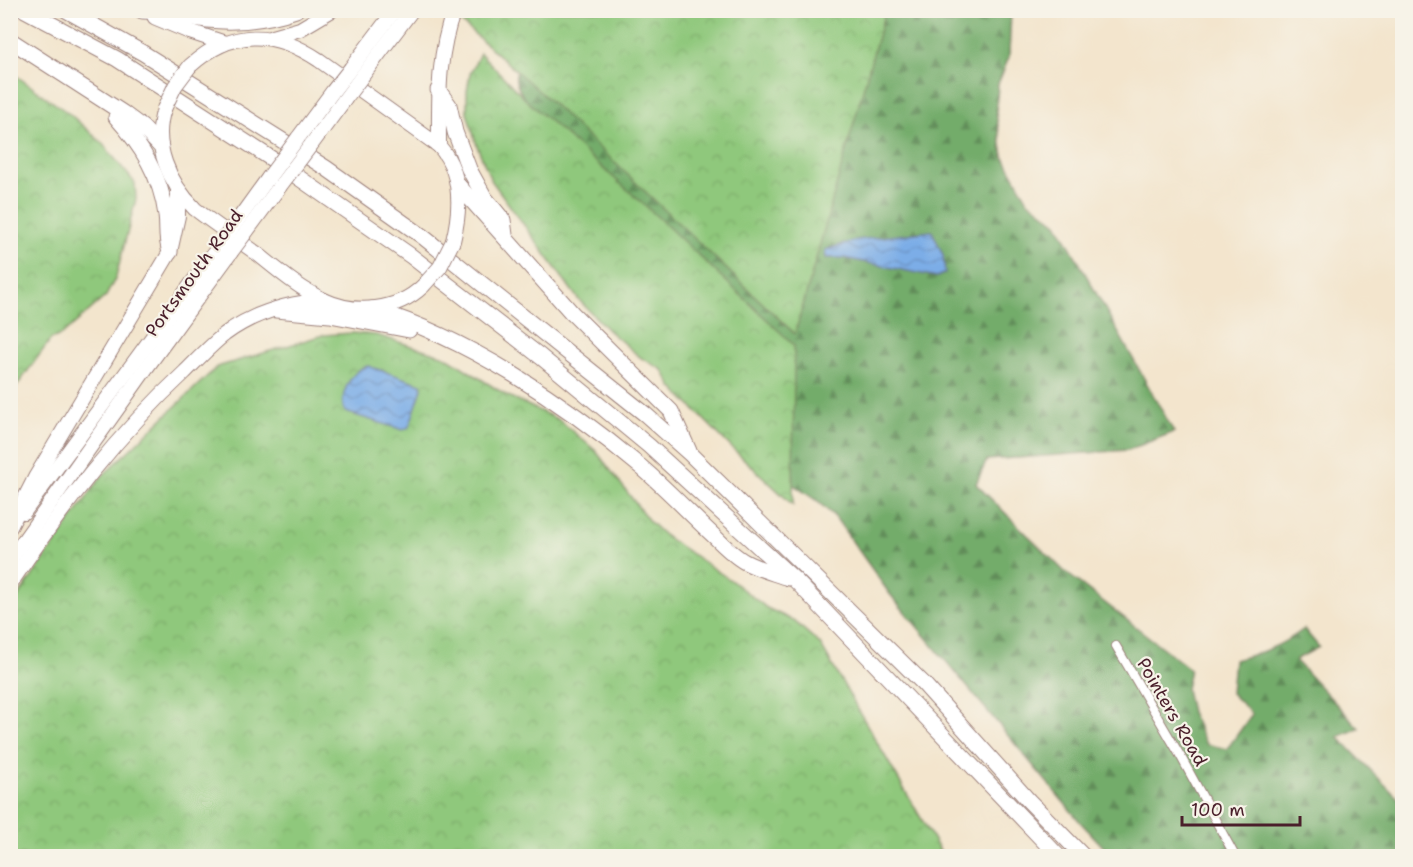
<svg xmlns="http://www.w3.org/2000/svg" width="1413" height="867" font-family="'Shantell Sans',sans-serif">
  <style>
    .forest { fill: url(#forest-firs); stroke: #5e664b; stroke-width: 1.5 }
    .park { fill: url(#park-crowns); stroke: #6c7453; stroke-width: 1.5 }
    .water { fill: url(#water-waves); stroke: #636689; stroke-width: 1.5 }
    .lines { fill: none; stroke-linecap: round; stroke-linejoin: round }
    .minor-casing { stroke: #9e827c; stroke-width: 10 }
    .trunk-casing { stroke: #9e827c; stroke-width: 16 }
    .motorway-casing { stroke: #9e827c; stroke-width: 17 }
    .minor { stroke: #fff; stroke-width: 8 }
    .trunk { stroke: #fff; stroke-width: 14 }
    .motorway { stroke: #fff; stroke-width: 15 }
    .trunk-bridge-casing { stroke: #9e827c; stroke-width: 16; stroke-linecap: butt }
    .trunk-bridge { stroke: #fff; stroke-width: 14 }
    .labels { text-anchor: middle; dominant-baseline: central; stroke-width: 4.5; stroke-linejoin: round; paint-order: stroke }
    .street-label { font-size: 18px; fill: #4a1f2b; stroke: #f7f3e8 }
  </style>
  <defs>
    <pattern id="forest-firs" width="22" height="20" patternUnits="userSpaceOnUse" patternTransform="scale(1.5)"><rect width="22" height="20" fill="#73ac6b"/><path d="M5 1l3.5 6h-7zM16 11l3.5 6h-7z" fill="#608b58"/></pattern>
    <pattern id="park-crowns" width="20" height="18" patternUnits="userSpaceOnUse" patternTransform="scale(1.5)"><rect width="20" height="18" fill="#8fc87b"/><path d="M2 6a3 3 0 1 1 6 0M12 15a3 3 0 1 1 6 0" fill="none" stroke="#7dab6a"/></pattern>
    <pattern id="water-waves" width="16" height="10" patternUnits="userSpaceOnUse" patternTransform="scale(1.5)"><rect width="16" height="10" fill="#7cade7"/><path d="M0 5q4-4 8 0t8 0" fill="none" stroke="#688cbb"/></pattern>
  </defs>
  <rect width="100%" height="100%" fill="#f7f3e8"/>
  <filter id="ink" filterUnits="userSpaceOnUse"><feTurbulence type="fractalNoise" baseFrequency=".0167" numOctaves="2"/><feDisplacementMap in="SourceGraphic" scale="12" xChannelSelector="R" yChannelSelector="G"/><feConvolveMatrix kernelMatrix="1 2 1 2 8 2 1 2 1" color-interpolation-filters="sRGB"/></filter>
  <filter id="wash" filterUnits="userSpaceOnUse"><feTurbulence type="fractalNoise" baseFrequency=".008" numOctaves="4" result="noise"/><feDisplacementMap in="SourceGraphic" scale="24" xChannelSelector="R" yChannelSelector="G"/><feGaussianBlur stdDeviation="1.35" result="paint"/><feColorMatrix in="noise" values="0 0 0 0 0 0 0 0 0 0 0 0 0 0 0 0 0 1.4 0 .05"/><feComposite in="paint" operator="in"/></filter>
  <g filter="url(#wash)">
    <rect width="100%" height="100%" fill="#f3e5cd"/>
    <!-- forest -->
    <path class="forest" d="M552,11H1011L1009,57L998,84L996,113L1003,156L1028,201L1057,223L1174,432L1128,450L987,460L976,484L1064,571L1190,669L1186,689L1191,712L1206,744L1227,749L1252,714L1231,693L1234,660C1262,653 1281,646 1304,629L1319,647L1295,660L1359,728L1338,737L1402,802V856H1112L1081,823L889,593L835,517L817,501L782,477L546,122C537,111 519,96 516,81C512,67 544,24 552,11Z"/>
    <!-- park -->
    <g class="park">
      <path d="M465,10L885,11L795,334L549,100L459,20Z"/>
      <path d="M480,53L525,99L649,209L794,345L793,505L732,448L672,387L663,370L641,358L609,331L578,299L491,180L477,146L467,113V91L470,74Z"/>
      <path d="M11,72L71,115L101,142L135,183L136,199L116,277L106,296L63,334L51,339L11,394Z"/>
      <path d="M352,333L376,335L445,356L506,395L559,420L596,451L649,521L665,536L732,581L767,608L794,621L820,644L943,856H11V607L101,477L217,367L323,335Z"/>
    </g>
    <!-- water -->
    <g class="water">
      <path d="M932,231L943,255L945,273L937,277L844,258H826L825,250L857,240Z"/>
      <path d="M368,366L421,384L422,389L409,427L403,430L345,412C338,395 351,370 368,366Z"/>
    </g>
  </g>
  <g filter="url(#ink)">
    <g class="lines">
      <defs>
        <path id="minor" d="M1116,646L1181,757L1235,856"/>
        <g id="trunk">
          <path d="M272,37L300,29L332,10"/>
          <path d="M190,66C232,28 274,30 319,60L439,146C462,172 461,209 453,241"/>
          <path d="M351,68L395,10"/>
          <path d="M363,75L412,10"/>
          <path d="M164,109C152,145 169,183 195,209C216,225 238,240 259,255C279,271 300,289 324,300C356,315 397,311 423,286"/>
          <path d="M298,138L333,91"/>
          <path d="M311,145L345,99"/>
          <path d="M439,146C439,98 437,57 454,10"/>
          <path d="M235,224L269,177"/>
          <path d="M246,232L280,186"/>
          <path d="M24,512L220,245"/>
          <path d="M10,527L36,476L170,252L178,216V190"/>
          <path d="M10,560L147,367L231,252"/>
          <path d="M10,584C62,507 117,435 185,372C198,359 211,345 225,334C253,313 290,303 324,300"/>
        </g>
        <g id="motorway">
          <path d="M25,10L117,59L272,159L411,256L541,357L649,446L796,581L1058,856"/>
          <path d="M66,10L143,53L326,168L422,236L645,414L690,454L923,683L1029,801L1083,856"/>
          <path d="M142,11C164,11 185,18 207,20C237,23 267,20 296,10"/>
          <path d="M155,17L191,32L224,43"/>
          <path d="M10,40L123,113L142,127L161,147"/>
          <path d="M438,90L449,105L455,132L469,169L485,198L503,220L505,235"/>
          <path d="M116,117C141,145 161,176 166,215C168,230 165,236 170,252"/>
          <path d="M458,185L572,313L671,411L689,451"/>
          <path d="M372,309C468,338 565,403 641,467C667,489 689,513 714,536C723,545 734,556 745,562C758,569 774,573 788,578"/>
          <path d="M276,310L330,315L409,330"/>
        </g>
      </defs>
      <!-- minor casing -->
      <use href="#minor" class="minor-casing"/>
      <!-- trunk casing -->
      <use href="#trunk" class="trunk-casing"/>
      <!-- motorway casing -->
      <use href="#motorway" class="motorway-casing"/>
      <!-- minor -->
      <use href="#minor" class="minor"/>
      <!-- trunk -->
      <use href="#trunk" class="trunk"/>
      <!-- motorway -->
      <use href="#motorway" class="motorway"/>
      <defs>
        <g id="trunk-bridge">
          <path d="M333,91L351,68"/>
          <path d="M345,99L363,75"/>
          <path d="M164,109L175,86L190,66"/>
          <path d="M269,177L298,138"/>
          <path d="M280,186L311,145"/>
          <path d="M220,245L235,224"/>
          <path d="M231,252L246,232"/>
          <path d="M423,286L440,267L453,241"/>
        </g>
      </defs>
      <!-- trunk-bridge casing -->
      <use href="#trunk-bridge" class="trunk-bridge-casing"/>
      <!-- trunk-bridge -->
      <use href="#trunk-bridge" class="trunk-bridge"/>
    </g>
  </g>
  <g class="labels">
    <!-- street labels -->
    <g class="street-label">
      <text transform="translate(194 273) rotate(-54)">Portsmouth Road</text>
      <text transform="translate(1172 712) rotate(60)">Pointers Road</text>
    </g>
  </g>
  <!-- margin -->
  <rect width="1413" height="867" fill="none" stroke="#f7f3e8" stroke-width="36"/>
  <!-- scale -->
  <path d="M1182 816v9h118v-9" fill="none" stroke="#4a1f2b" stroke-width="3"/>
  <text x="1191" y="816" font-size="18" fill="#4a1f2b" stroke="#f7f3e8" stroke-width="4.5" paint-order="stroke">100 m</text>
</svg>
